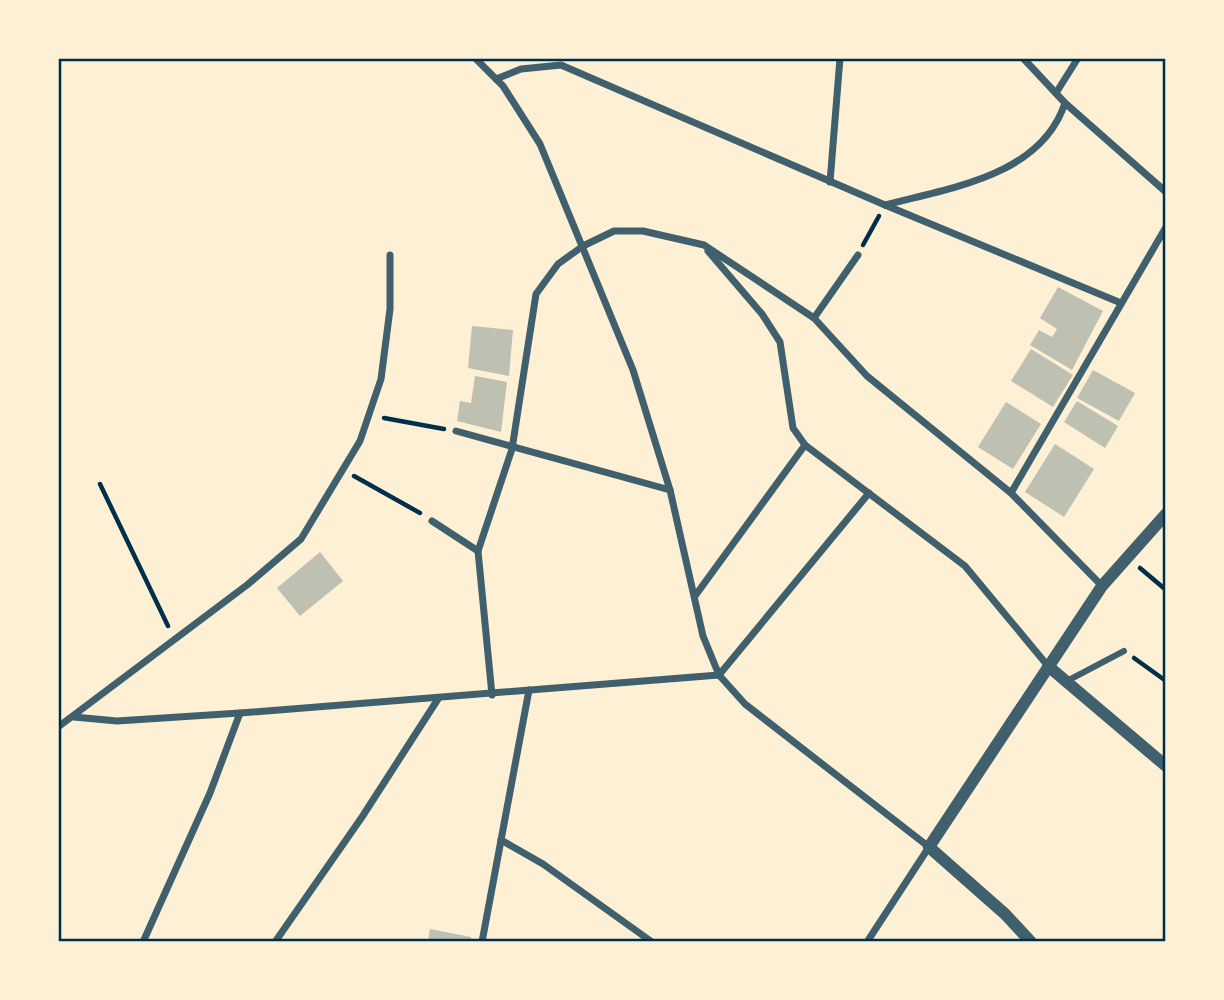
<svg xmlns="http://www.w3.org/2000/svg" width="1224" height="1000" font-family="'Alegreya Sans',sans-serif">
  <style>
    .building { fill: #bec0b2 }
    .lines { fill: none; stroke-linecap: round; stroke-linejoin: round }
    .path { stroke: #003049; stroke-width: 4.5 }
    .pedestrian { stroke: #3f606c; stroke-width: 6 }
    .minor { stroke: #3f606c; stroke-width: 7 }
    .tertiary { stroke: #3f606c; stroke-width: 12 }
    .neatline { fill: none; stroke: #003049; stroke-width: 2.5 }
  </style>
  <rect width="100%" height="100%" fill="#fdf0d5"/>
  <!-- building -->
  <g class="building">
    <path d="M1058,287L1103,311L1072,370L1030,345L1039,330L1052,337L1057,329L1040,318Z"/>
    <path d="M472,326L513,330L509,376L468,368Z"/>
    <path d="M1031,349L1073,375L1053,407L1011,381Z"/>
    <path d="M1093,370L1135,393L1119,421L1077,398Z"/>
    <path d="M475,376L507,382L501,432L457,421L460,401L471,403Z"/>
    <path d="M1077,401L1118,426L1105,448L1064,422Z"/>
    <path d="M1006,402L1041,424L1013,469L978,447Z"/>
    <path d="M1055,444L1094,469L1064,517L1025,492Z"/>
    <path d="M320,552L343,581L300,616L277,588Z"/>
    <path d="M430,929L471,937V942H428Z"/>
  </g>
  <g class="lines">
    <!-- path -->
    <g class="path">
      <path d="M863,245L879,216"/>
      <path d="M384,418L444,429"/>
      <path d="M354,476L420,513"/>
      <path d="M100,484L168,626"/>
      <path d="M1140,568L1166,590"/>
      <path d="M1134,658L1166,681"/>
    </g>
    <!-- pedestrian -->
    <path class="pedestrian" d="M1067,681L1124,651"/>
    <!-- minor -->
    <g class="minor">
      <path d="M475,58L503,86L540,144L633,370L670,490L703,636L719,675L745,704L929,847L867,942"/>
      <path d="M1023,58L1065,103L1166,192"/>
      <path d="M496,79L521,69L561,65L885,205L1121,303"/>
      <path d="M1056,93L1078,58"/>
      <path d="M830,182L840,58"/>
      <path d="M885,205C950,188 1041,176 1065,103"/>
      <path d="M708,251L762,314L780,342L793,428L805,445L965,566L1048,666"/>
      <path d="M814,318L858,255"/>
      <path d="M456,431L670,490"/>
      <path d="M1011,493L1166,227"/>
      <path d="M432,521L478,551"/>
      <path d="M695,596L805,445"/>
      <path d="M719,675L869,493"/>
      <path d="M492,695L478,551L512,449L536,294L558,264L583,246L614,231H643L704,245L814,318L867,376L1011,493L1102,586"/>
      <path d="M74,717L117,721L240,713L719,675"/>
      <path d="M58,727L247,585L301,539L360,441L381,379L390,309V255"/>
      <path d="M501,840L543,864L652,942"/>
      <path d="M143,942L210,793L240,713"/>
      <path d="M275,942L362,817L438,699"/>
      <path d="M482,942L529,690"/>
    </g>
    <!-- tertiary -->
    <g class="tertiary">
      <path d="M1048,666L1166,766"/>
      <path d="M1031,942L1005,914L929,847L1102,586L1166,514"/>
    </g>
  </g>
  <!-- border -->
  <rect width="1224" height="1000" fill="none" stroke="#fdf0d5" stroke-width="119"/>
  <rect x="60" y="60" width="1104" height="880" class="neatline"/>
</svg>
